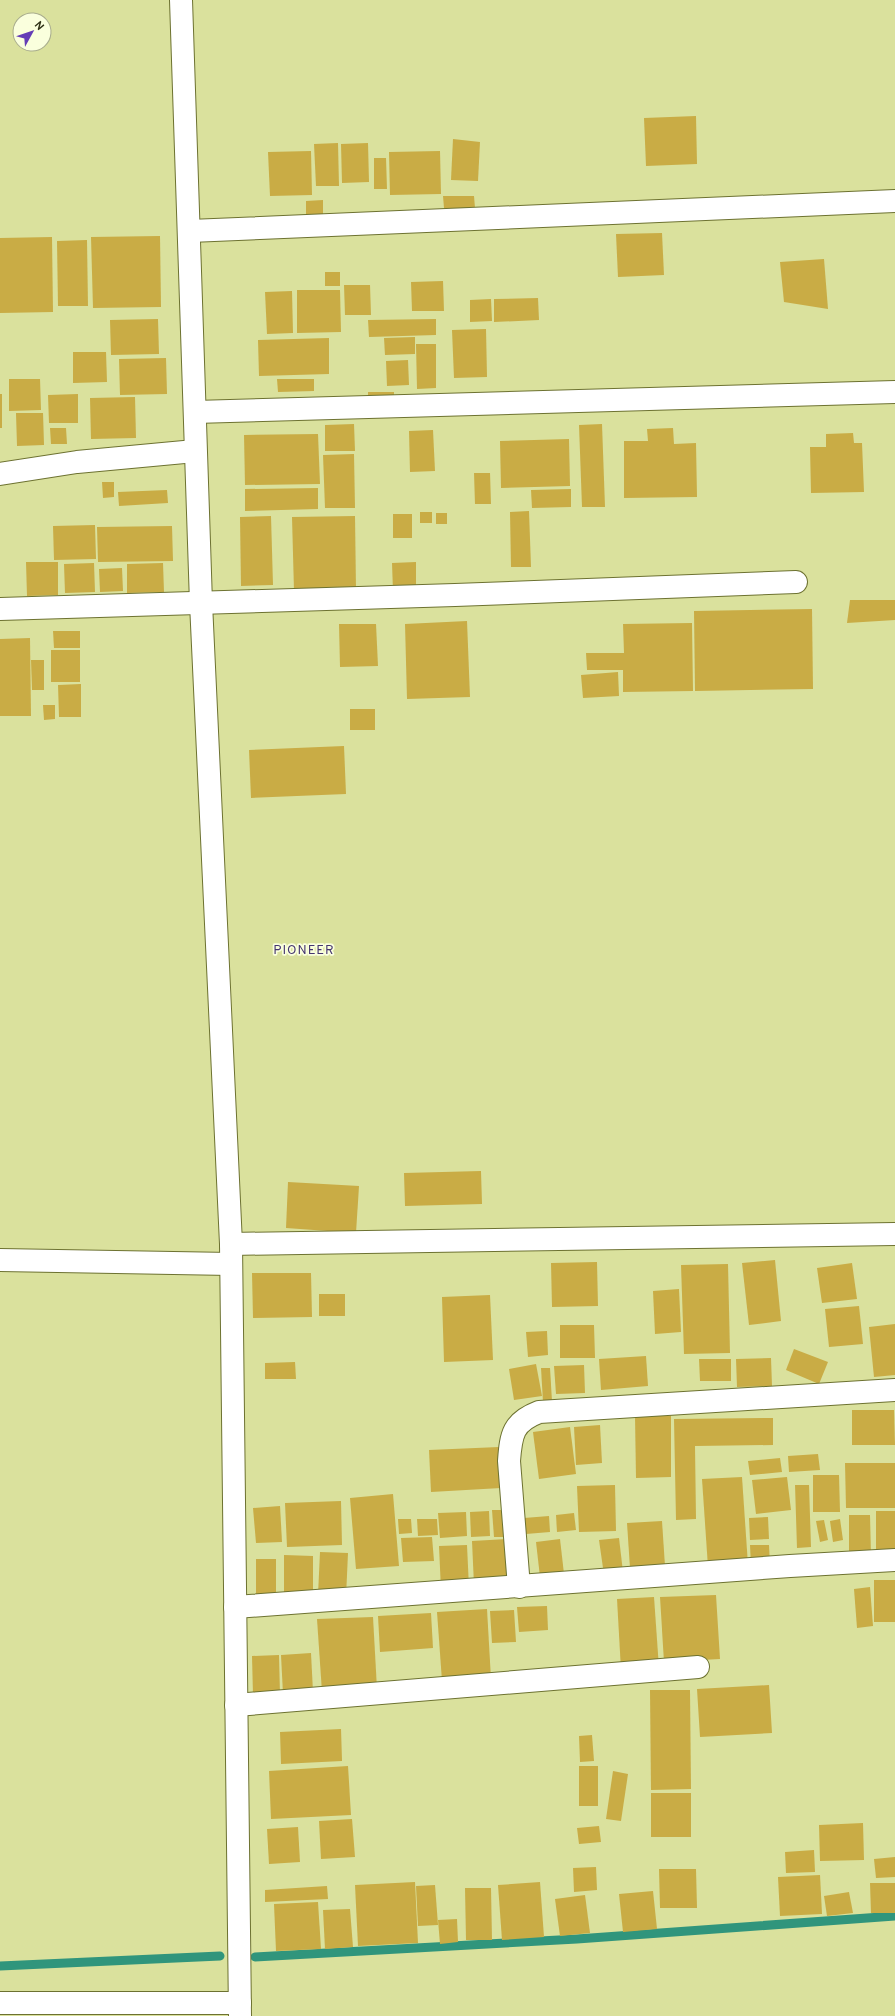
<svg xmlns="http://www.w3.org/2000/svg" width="895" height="2016" font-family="Overpass,sans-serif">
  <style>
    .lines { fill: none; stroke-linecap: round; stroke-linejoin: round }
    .stream { stroke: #30957c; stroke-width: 9 }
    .building { fill: #c9ac45 }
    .minor-casing { stroke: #6d7231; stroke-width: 24 }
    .minor { stroke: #fff; stroke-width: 22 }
    .labels { text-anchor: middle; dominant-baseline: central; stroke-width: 3.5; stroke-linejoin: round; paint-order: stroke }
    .quarter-label { font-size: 13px; letter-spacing: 1px; fill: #443470; stroke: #faffdd }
  </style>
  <rect width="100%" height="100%" fill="#dae19d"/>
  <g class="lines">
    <!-- stream -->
    <g class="stream">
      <path d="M255,1957L577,1939L895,1916"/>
      <path d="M0,1966L220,1956"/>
    </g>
  </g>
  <!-- building -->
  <g class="building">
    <path d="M696,116L697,164L646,166L644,118Z"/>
    <path d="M453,139L480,142L478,181L451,180Z"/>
    <path d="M338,143L339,186H316L314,144Z"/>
    <path d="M368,143L369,182L342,183L341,144Z"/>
    <path d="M311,151L312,195L270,196L268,152Z"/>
    <path d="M440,151L441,194L390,195L389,152Z"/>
    <path d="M374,158H386L387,189H374Z"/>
    <path d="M443,196H474L475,208H444Z"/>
    <path d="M323,200V215H306V201Z"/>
    <path d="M662,233L664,275L618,277L616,234Z"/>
    <path d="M160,236L161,307L93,308L91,237Z"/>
    <path d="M52,237L53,312L0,313V238Z"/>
    <path d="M87,240L88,306H58L57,241Z"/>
    <path d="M824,259L828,309L784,302L780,262Z"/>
    <rect x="325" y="272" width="15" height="14"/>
    <path d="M443,281L444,311H412L411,282Z"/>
    <path d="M344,285H370L371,315H345Z"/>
    <path d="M297,290H340L341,332L297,333Z"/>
    <path d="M292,291L293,333L267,334L265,292Z"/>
    <path d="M538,298L539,320L494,322V299Z"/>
    <path d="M491,299L492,321L470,322V300Z"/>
    <path d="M158,319L159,354L111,355L110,320Z"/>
    <path d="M436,319V335L369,337L368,320Z"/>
    <path d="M486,329L487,377L454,378L452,330Z"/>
    <path d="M415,337V354L385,355L384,338Z"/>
    <path d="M329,338V374L259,376L258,340Z"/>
    <path d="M416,344H436V388L417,389Z"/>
    <path d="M73,352H106L107,382L73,383Z"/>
    <path d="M166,358L167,394L120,395L119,359Z"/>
    <path d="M408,360L409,385L387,386L386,361Z"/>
    <path d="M9,379H40L41,410L9,411Z"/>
    <path d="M277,379H314V391L278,392Z"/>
    <rect x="368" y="392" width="26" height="13"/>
    <rect x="0" y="394" width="2" height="34"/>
    <path d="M78,394V423H49L48,395Z"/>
    <path d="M135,397L136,438L91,439L90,398Z"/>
    <path d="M16,413H43L44,445L17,446Z"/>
    <path d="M354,424L355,451H325V425Z"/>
    <path d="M602,424L605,507H582L579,425Z"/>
    <path d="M50,428H66L67,444H51Z"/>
    <path d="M673,428L674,444L696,443L697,497L624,498V441H648L647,429Z"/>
    <path d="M433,430L435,471L410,472L409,431Z"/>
    <path d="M853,433L854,443H862L864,492L811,493L810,447H826V434Z"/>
    <path d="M318,434L320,484L245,485L244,435Z"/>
    <path d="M569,439L570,486L501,488L500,441Z"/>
    <path d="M354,454L355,508H325L323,455Z"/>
    <path d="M474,473H490L491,504H475Z"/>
    <path d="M102,482H114V497L103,498Z"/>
    <path d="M318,488V509L245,511V489Z"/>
    <path d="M571,489V507L532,508L531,490Z"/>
    <path d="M167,490L168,503L119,506L118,492Z"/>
    <path d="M529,511L531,567H511L510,512Z"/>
    <rect x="420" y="512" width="12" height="11"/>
    <rect x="436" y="513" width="11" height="11"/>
    <rect x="393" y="514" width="19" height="24"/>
    <path d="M271,516L273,585L241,586L240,517Z"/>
    <path d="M355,516L356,590L294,591L292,517Z"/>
    <path d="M95,525L96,559L54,560L53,526Z"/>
    <path d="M172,526L173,561L98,562L97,527Z"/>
    <path d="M26,562H58V595L27,596Z"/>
    <path d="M416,562V590L393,591L392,563Z"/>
    <path d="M94,563L95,592L65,593L64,564Z"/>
    <path d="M163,563L164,592L127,593V564Z"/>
    <path d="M122,568L123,591L100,592L99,569Z"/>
    <path d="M850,600H895V620L847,623Z"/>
    <path d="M812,609L813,689L695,691L694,611Z"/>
    <path d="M467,621L470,697L407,699L405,624Z"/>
    <path d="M692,623L693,691L623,692V670H587L586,653H624L623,624Z"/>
    <path d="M339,624H376L378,666L340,667Z"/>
    <path d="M53,631H80V648H54Z"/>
    <path d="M30,638L31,716H0V639Z"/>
    <rect x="51" y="650" width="29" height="32"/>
    <path d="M31,660H44V690H32Z"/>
    <path d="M618,672L619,696L583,698L581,675Z"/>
    <path d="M81,684V717H59L58,685Z"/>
    <path d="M43,705H55V719L44,720Z"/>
    <rect x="350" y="709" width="25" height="21"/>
    <path d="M344,746L346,794L251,798L249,750Z"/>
    <path d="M481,1171L482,1204L405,1206L404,1173Z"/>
    <path d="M288,1182L359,1186L356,1233L286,1228Z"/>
    <path d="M775,1260L781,1321L749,1325L742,1263Z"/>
    <path d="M597,1262L598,1306L552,1307L551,1263Z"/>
    <path d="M852,1263L857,1299L822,1303L817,1268Z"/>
    <path d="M728,1264L730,1353L684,1354L681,1265Z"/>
    <path d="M252,1273H311L312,1317L253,1318Z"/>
    <path d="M679,1289L681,1332L655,1334L653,1291Z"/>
    <rect x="319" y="1294" width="26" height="22"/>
    <path d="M490,1295L493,1360L444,1362L442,1297Z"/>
    <path d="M859,1306L863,1344L829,1347L825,1309Z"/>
    <path d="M895,1324V1375L874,1377L869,1327Z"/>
    <path d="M560,1325H594L595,1358H560Z"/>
    <path d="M547,1331L548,1355L528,1357L526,1332Z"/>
    <path d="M794,1349L828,1362L819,1384L786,1370Z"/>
    <path d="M646,1356L648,1386L601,1390L599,1359Z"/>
    <path d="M771,1358L772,1386L737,1387L736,1359Z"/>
    <path d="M699,1359H731V1381H700Z"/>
    <path d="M295,1362L296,1379H265V1363Z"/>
    <path d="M536,1364L542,1396L514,1400L509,1369Z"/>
    <path d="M584,1365L585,1393L556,1394L554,1366Z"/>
    <path d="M541,1368H550L552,1401L543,1402Z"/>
    <path d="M852,1410H894L895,1445H852Z"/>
    <path d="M635,1416H671V1477L636,1478Z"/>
    <path d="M773,1418V1445L695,1446L696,1519L676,1520L674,1419Z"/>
    <path d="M600,1425L602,1463L576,1465L574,1427Z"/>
    <path d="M570,1427L576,1474L539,1479L533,1432Z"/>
    <path d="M499,1447L501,1488L431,1492L429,1450Z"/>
    <path d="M818,1454L820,1470L789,1472L788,1456Z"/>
    <path d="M780,1458L782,1472L750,1475L748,1461Z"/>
    <path d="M845,1463H895V1508H846Z"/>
    <path d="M813,1475H839L840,1512H813Z"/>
    <path d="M742,1477L748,1565L708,1567L702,1479Z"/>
    <path d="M787,1477L791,1510L756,1514L752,1480Z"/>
    <path d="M615,1485L616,1531L579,1532L577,1486Z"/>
    <path d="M795,1485H809L811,1547L797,1548Z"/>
    <path d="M393,1494L399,1566L356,1569L350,1498Z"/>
    <path d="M341,1501L342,1545L287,1547L285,1503Z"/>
    <path d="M280,1506L282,1542L256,1543L253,1508Z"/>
    <path d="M492,1510H505L506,1537H494Z"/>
    <path d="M489,1511L490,1536L471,1537L470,1512Z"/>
    <rect x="876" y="1511" width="19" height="47"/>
    <path d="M466,1512L467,1536L440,1538L438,1513Z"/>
    <path d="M574,1513L576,1530L557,1532L556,1515Z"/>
    <path d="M849,1515H870L871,1556H849Z"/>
    <path d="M549,1516L550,1532L526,1534L524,1518Z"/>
    <path d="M768,1517L769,1539L750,1540L749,1518Z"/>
    <path d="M398,1519H411L412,1533L399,1534Z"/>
    <path d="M417,1519H437L438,1535L418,1536Z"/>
    <path d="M840,1519L843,1540L833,1542L830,1521Z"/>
    <path d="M824,1520L828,1540L820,1542L816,1521Z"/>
    <path d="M662,1521L665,1566L630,1568L627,1523Z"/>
    <path d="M432,1537L434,1561L403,1562L401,1538Z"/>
    <path d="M619,1538L623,1572L604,1575L599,1540Z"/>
    <path d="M507,1539L510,1583L474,1585L472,1541Z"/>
    <path d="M560,1539L564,1574L540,1577L536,1542Z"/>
    <path d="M467,1545L469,1588L441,1590L439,1546Z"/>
    <path d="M750,1545H769L770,1565L751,1566Z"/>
    <path d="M320,1552L348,1553L346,1597L318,1595Z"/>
    <path d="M284,1555L313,1556V1597H284Z"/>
    <rect x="256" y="1559" width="20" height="40"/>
    <rect x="874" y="1580" width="21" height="42"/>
    <path d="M870,1587L873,1626L857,1628L854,1589Z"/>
    <path d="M716,1595L720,1659L664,1662L660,1597Z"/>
    <path d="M654,1597L659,1668L621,1670L617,1599Z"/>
    <path d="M547,1606L548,1630L519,1632L517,1607Z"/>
    <path d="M487,1609L491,1679L442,1681L437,1612Z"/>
    <path d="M514,1610L516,1642L492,1643L490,1611Z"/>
    <path d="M431,1613L433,1648L380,1652L378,1616Z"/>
    <path d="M373,1617L377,1689L322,1692L317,1619Z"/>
    <path d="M311,1653L313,1692L283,1694L281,1655Z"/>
    <path d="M279,1655L280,1695H253L252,1656Z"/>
    <path d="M769,1685L772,1733L700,1737L697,1689Z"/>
    <path d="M650,1690H690L691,1789L651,1790Z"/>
    <path d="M341,1729L342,1761L281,1764L280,1732Z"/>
    <path d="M592,1735L594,1761L580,1762L579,1736Z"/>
    <path d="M348,1766L351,1815L271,1819L269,1771Z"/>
    <rect x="579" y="1766" width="19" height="40"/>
    <path d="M613,1771L628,1774L621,1821L606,1819Z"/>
    <rect x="651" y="1793" width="40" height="44"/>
    <path d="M352,1819L355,1857L321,1859L319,1821Z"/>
    <path d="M863,1823L864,1860L820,1861L819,1825Z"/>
    <path d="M599,1826L601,1842L579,1844L577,1828Z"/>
    <path d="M298,1827L300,1862L269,1864L267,1829Z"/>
    <path d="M814,1850L815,1872L786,1873L785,1852Z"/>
    <path d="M895,1857V1877L876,1878L874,1859Z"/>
    <path d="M596,1867L597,1890L574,1892L573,1868Z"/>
    <path d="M659,1869H696L697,1908H660Z"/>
    <path d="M820,1875L822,1914L780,1916L778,1877Z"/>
    <path d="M415,1882L418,1943L358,1946L355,1885Z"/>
    <path d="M540,1882L544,1937L502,1940L498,1885Z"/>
    <path d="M870,1883H895V1913H871Z"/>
    <path d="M435,1885L438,1925L418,1926L416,1886Z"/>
    <path d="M327,1886L328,1899L265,1902V1890Z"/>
    <path d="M465,1888H491L492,1940H466Z"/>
    <path d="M653,1891L657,1929L623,1932L619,1894Z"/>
    <path d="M849,1892L853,1913L827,1916L824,1896Z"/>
    <path d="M585,1895L590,1933L560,1936L555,1899Z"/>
    <path d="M318,1902L321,1949L276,1951L274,1904Z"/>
    <path d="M350,1909L353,1947L325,1949L323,1910Z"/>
    <path d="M457,1919L458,1942L440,1944L438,1920Z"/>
  </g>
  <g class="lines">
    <defs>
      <g id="minor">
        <path d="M181,0L201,603L231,1244L240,2016"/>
        <path d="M190,231L895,201"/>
        <path d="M195,412L895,392"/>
        <path d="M0,474L77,462L195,451"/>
        <path d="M0,609L455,595L796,582"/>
        <path d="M231,1244L895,1234"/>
        <path d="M0,1260L231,1264"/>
        <path d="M519,1587L509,1461C511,1434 513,1422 539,1412L895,1390"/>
        <path d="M235,1607L790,1566L895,1560"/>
        <path d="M236,1705L698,1667"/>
        <path d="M0,2003H240"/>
      </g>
    </defs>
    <!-- minor casing -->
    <use href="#minor" class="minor-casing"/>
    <!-- minor -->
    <use href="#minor" class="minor"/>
  </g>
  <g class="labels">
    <!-- quarter labels -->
    <g class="quarter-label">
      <text x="304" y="951">PIONEER</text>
    </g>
  </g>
  <!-- north arrow -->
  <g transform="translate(32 32) rotate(50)"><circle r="19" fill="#faffdd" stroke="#a9ad8e"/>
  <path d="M0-3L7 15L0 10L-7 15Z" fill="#643db6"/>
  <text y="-6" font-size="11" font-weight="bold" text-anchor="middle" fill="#303217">N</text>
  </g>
</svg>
